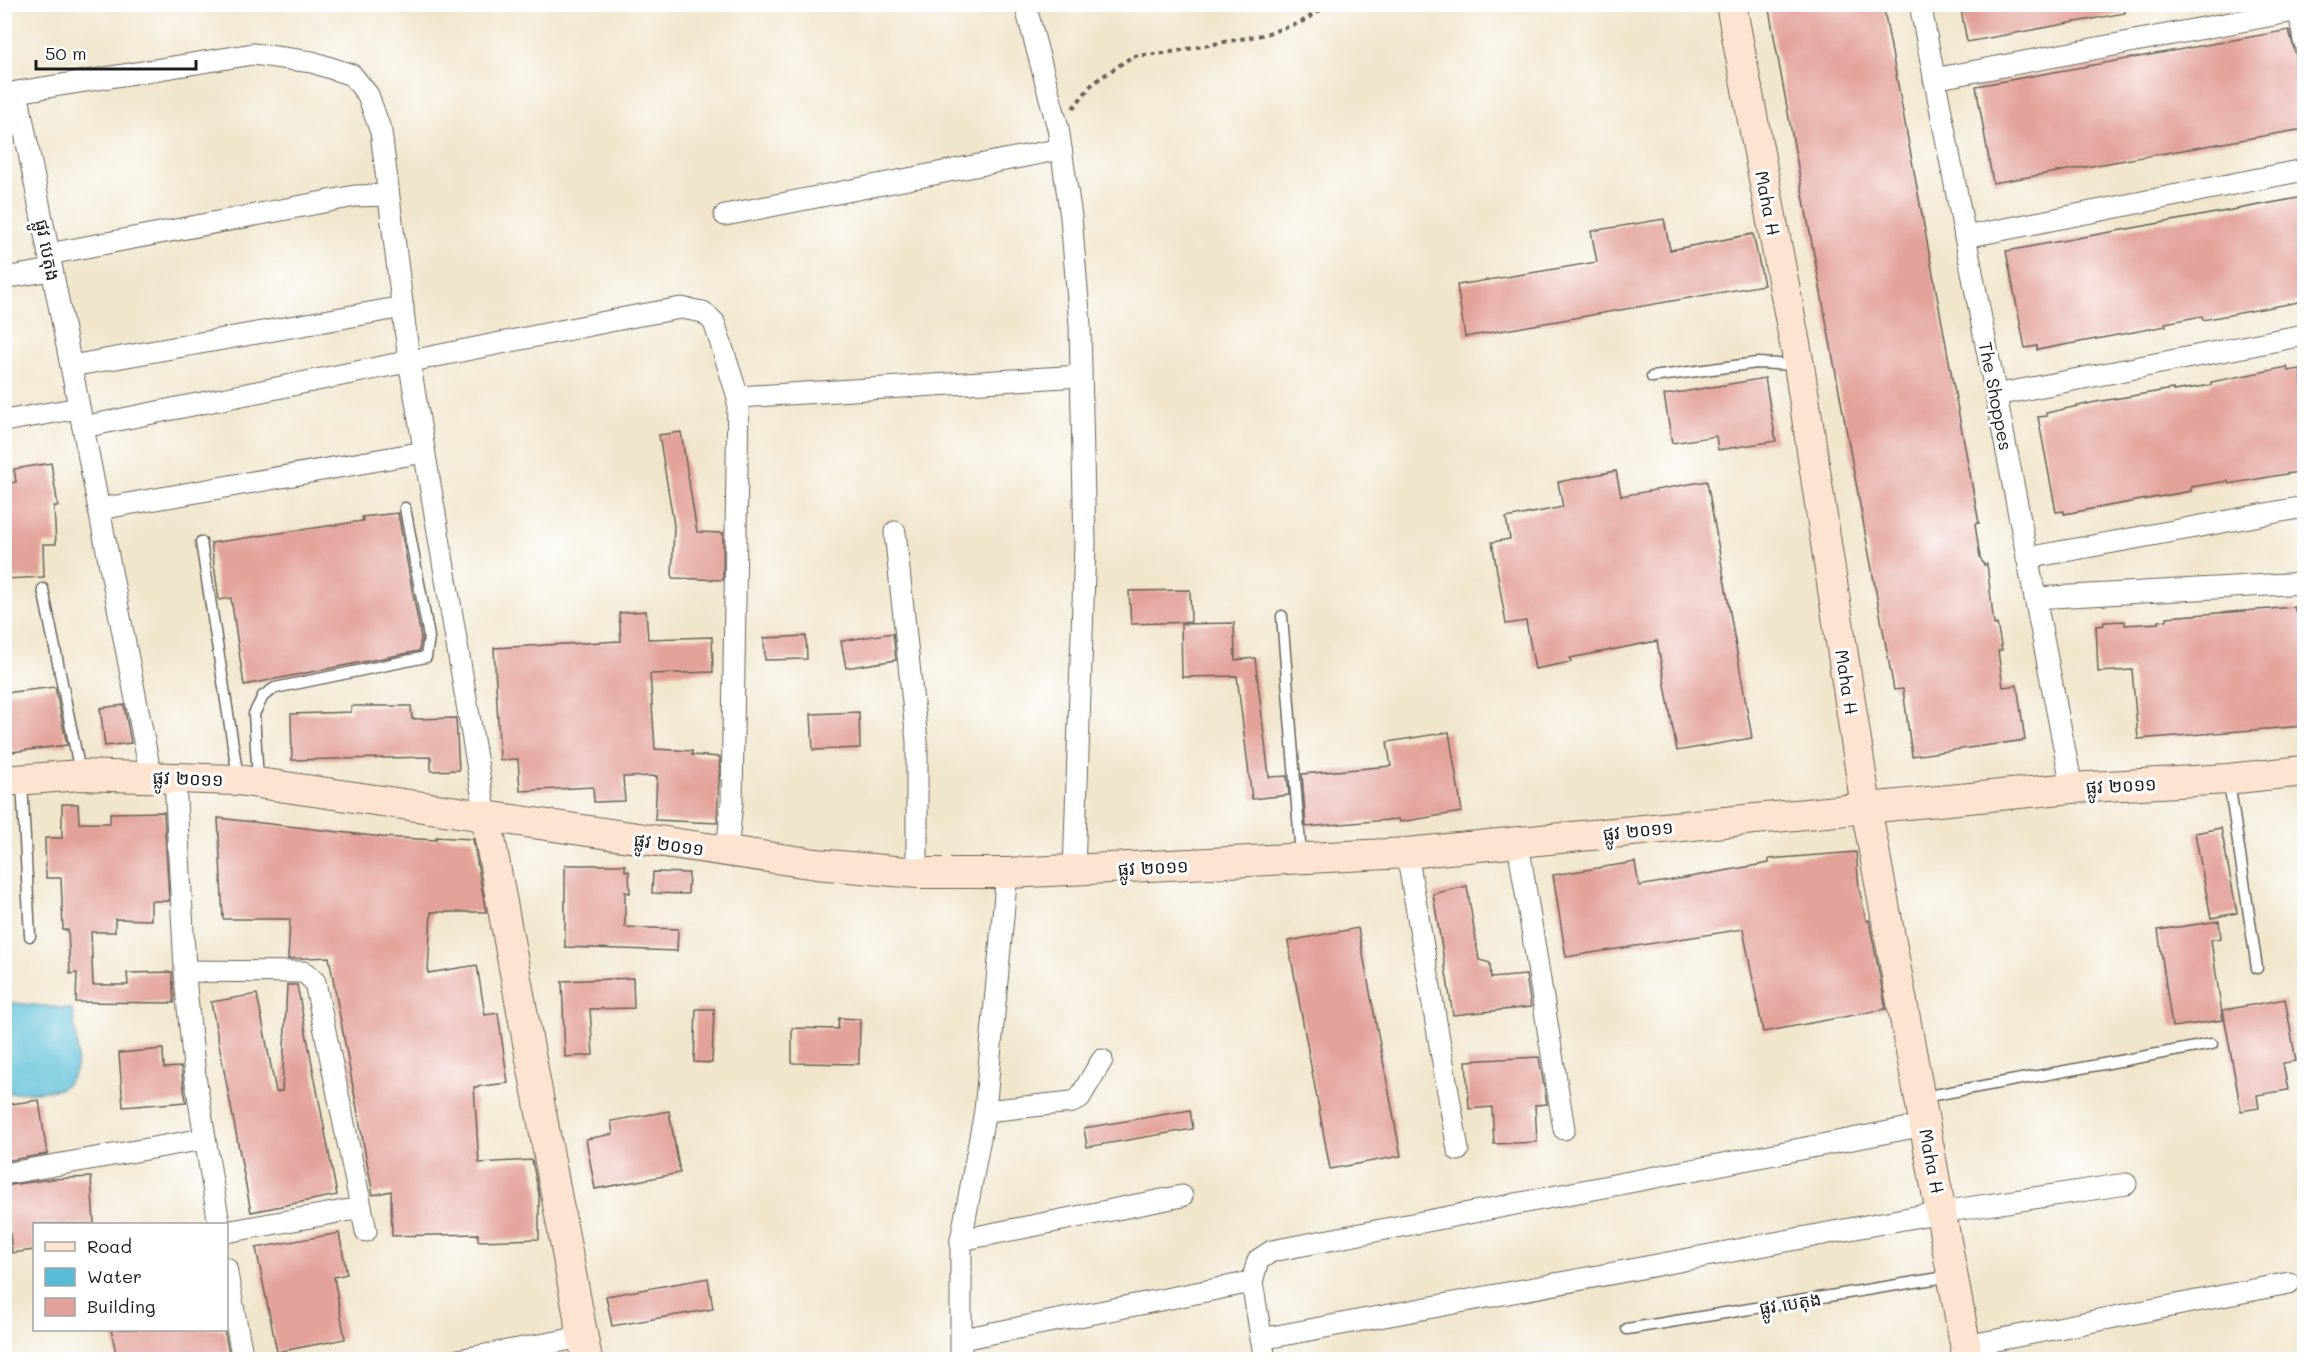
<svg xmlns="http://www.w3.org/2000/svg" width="2309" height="1364" font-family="Mali,'Noto Sans Khmer',sans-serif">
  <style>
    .water { fill: #58bdd6; stroke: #3a6c79; stroke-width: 1.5 }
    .building { fill: #e3a299 }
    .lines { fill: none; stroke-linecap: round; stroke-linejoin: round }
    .lane-casing { stroke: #67635a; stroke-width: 13 }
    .street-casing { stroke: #67635a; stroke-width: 23 }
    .secondary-casing { stroke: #67635a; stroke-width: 32 }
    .path { stroke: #67635a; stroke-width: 4; stroke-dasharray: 4.5 4.5; stroke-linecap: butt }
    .lane { stroke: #fff; stroke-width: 10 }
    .street { stroke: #fff; stroke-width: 21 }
    .secondary { stroke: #fde4d1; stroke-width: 30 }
    .labels { text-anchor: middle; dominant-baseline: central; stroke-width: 6; stroke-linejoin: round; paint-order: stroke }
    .street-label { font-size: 18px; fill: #1c1c1c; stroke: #fff }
  </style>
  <rect width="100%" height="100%" fill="#fff"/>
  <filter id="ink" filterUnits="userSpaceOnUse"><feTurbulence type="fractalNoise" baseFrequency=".0167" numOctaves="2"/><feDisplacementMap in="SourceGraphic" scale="12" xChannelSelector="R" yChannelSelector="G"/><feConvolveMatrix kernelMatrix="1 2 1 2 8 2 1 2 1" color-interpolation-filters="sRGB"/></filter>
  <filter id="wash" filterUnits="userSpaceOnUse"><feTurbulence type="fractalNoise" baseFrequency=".008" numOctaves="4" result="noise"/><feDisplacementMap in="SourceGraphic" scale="24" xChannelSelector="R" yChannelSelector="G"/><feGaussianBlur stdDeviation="1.35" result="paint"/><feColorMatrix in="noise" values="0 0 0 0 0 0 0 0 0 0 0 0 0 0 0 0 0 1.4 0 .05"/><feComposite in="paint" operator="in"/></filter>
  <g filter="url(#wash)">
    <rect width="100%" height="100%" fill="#f1e6cc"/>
    <!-- water -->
    <path class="water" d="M5,1002L72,1009C75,1033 87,1073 61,1088C51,1093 17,1092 5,1093Z"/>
    <g id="blocks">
      <!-- building -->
      <g class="building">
        <path d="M1768,4H1883L1979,523L1975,524L1980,557L1984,565L1987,564L1994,625L1997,624L2002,650L1998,651L2003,687L2017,685L2025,740L1912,756L1903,689L1894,690Z"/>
        <path d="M1960,4H2124L2125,13L1967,42Z"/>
        <path d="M2289,30L2301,74H2299L2304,104V129L1993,183L1976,86Z"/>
        <path d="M2304,197V301L2203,320L2202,316L2165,323L2166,326L2037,350V346L2025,348L2006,251Z"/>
        <path d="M1664,219L1670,250L1753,234L1764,285L1465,337L1457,285L1597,262L1591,231Z"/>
        <path d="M2287,367L2288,371L2300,369L2304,394V471L2229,484L2228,481L2191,487V491L2064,514V511L2056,512L2038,417L2047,416L2046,413L2096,402L2173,389V391L2211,385V382Z"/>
        <path d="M1765,378L1776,441L1718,450L1716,436L1672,443L1664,395Z"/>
        <path d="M681,432L697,532L723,533V580L672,578L674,525L659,435Z"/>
        <path d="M51,463L58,506H54L56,544H43L44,577L4,579V484L16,482L14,469Z"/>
        <path d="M1616,471L1621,496L1707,481L1752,738L1677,751L1657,641L1570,658L1571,662L1535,669L1526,621L1506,624L1492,542L1510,539L1506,518L1563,507L1558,482Z"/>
        <path d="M398,513L421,637L419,651L244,685L231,598L219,600L211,543L363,521L362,517Z"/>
        <path d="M1190,590L1191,622L1131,624L1129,591Z"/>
        <path d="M2295,607V611L2304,610V726L2138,739L2132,670L2098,672L2096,626L2104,625V622L2125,621V625L2159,623V621L2167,620V617Z"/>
        <path d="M646,611L648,639L712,637L713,672L650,674L655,749L692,751V755L720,757L717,823L655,820L657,776L623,777L625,801L594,802L593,787L520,791L518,759L500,760L494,648L621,641L619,613Z"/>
        <path d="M1234,623L1235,660L1255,658L1269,777L1287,776L1289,795L1252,799L1237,676L1182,677L1181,624Z"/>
        <path d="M893,633L896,660L846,668L841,641Z"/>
        <path d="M806,636L807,659L765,660L764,638Z"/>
        <path d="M55,687L67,745L4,753V693Z"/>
        <path d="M124,705L131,743L105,746L100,708Z"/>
        <path d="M351,706H411L412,719L456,718L459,770L431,771V757L292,760L291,714L351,712Z"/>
        <path d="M859,712L860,748L813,750L811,714Z"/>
        <path d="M1449,732L1462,812L1400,822L1399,819L1306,827L1302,774L1391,766L1387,742Z"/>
        <path d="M62,804H78L79,823H110V813L164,812L169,901H151V920L115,919V932H91L93,985H128L127,973L172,972L174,1003L76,1002L77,973L70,974L68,930H63L61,878H46L45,838H62Z"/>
        <path d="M218,818L382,837L436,840V837L473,839L486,912H431L428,973L477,965L485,1015L498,1013L508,1083L474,1087L479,1163L532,1160L539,1194V1239L478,1241V1234L392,1236L391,1191L373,1195L329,957L288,959L290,919H223Z"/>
        <path d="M2221,828L2237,913L2211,918L2195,833Z"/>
        <path d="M1856,852L1859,888L1866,921L1869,920L1886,1009L1763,1032L1743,929L1566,957L1553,875L1635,862L1639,886L1769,863V859Z"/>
        <path d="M565,865H625V871H629L630,893L625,892V927L678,929L677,951L565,947Z"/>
        <path d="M653,872L689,873L688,894L652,893Z"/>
        <path d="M1467,886L1479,960L1490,963L1491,978L1526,975L1531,1007L1453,1015L1433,894Z"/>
        <path d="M2219,921L2221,938L2211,940L2223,1020L2172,1027L2158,930Z"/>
        <path d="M1358,928L1401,1156L1330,1169L1288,941Z"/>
        <path d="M633,978L634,1008L590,1009L593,1055L565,1057L562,981Z"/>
        <path d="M287,985H297L337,1195L251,1212L211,1002L257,994L276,1092L282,1091Z"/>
        <path d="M2285,999L2296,1061L2283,1063L2288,1090L2257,1095L2259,1108L2241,1111L2223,1010Z"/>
        <path d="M696,1009H714L712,1063L694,1062Z"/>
        <path d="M839,1018L860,1019L859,1064L792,1063V1028L838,1029Z"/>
        <path d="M163,1049L164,1068L181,1067L186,1102L123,1107L119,1053Z"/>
        <path d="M1539,1057L1547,1104L1535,1105L1537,1142L1494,1144L1492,1107L1469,1109L1466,1061Z"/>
        <path d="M39,1100L47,1154L4,1161V1105Z"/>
        <path d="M1190,1110L1193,1129L1087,1147L1084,1128Z"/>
        <path d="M669,1111L680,1173L595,1189L586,1139L613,1134L611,1121Z"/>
        <path d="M91,1177L94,1224H34V1250L12,1253L9,1225L4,1226V1186L51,1179Z"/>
        <path d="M339,1233L347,1274L334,1277L345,1339L277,1352L256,1248Z"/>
        <path d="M708,1278L713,1309L612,1326L606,1296Z"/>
        <path d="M111,1329H224L229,1353L190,1359H117Z"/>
      </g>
    </g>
  </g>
  <g filter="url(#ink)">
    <use href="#blocks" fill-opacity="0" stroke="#67635a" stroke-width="1.5"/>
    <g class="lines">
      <defs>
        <g id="lane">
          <path d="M1652,377L1757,363L1798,365"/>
          <path d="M201,542L238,777"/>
          <path d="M43,589L80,772"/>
          <path d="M1282,616L1301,856"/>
          <path d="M258,781L254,714L263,696L275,688L426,657L429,637L405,508"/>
          <path d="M22,782L30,936"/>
          <path d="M2229,782L2257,968"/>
          <path d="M1923,1097L2212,1044"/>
          <path d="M1627,1329L1952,1276"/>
        </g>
        <g id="street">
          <path d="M1025,4L1058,128L1071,217L1080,325L1085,544L1074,871"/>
          <path d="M1920,4L2072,788"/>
          <path d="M2298,4L2304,41"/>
          <path d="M1934,79L2299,10"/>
          <path d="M17,92L83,427L635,316L681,308L703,312L714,322L738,397L732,802L727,852"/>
          <path d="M5,94L253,54L312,62L352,75L368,95L381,132L409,360L486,817"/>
          <path d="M725,215L1061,149"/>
          <path d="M1965,237L2304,170"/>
          <path d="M49,254L355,196L388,195"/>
          <path d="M4,278L52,270"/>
          <path d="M71,366L403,307"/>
          <path d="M1996,395L2304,335"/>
          <path d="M738,397L1080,376"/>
          <path d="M4,421L79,408"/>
          <path d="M83,427L151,777"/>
          <path d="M99,509L424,452"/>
          <path d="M895,532L917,741V873"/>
          <path d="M2027,558L2304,507"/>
          <path d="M2035,598L2304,583"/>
          <path d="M175,780L186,988L195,1076L219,1224"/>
          <path d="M1518,843L1564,1129"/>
          <path d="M1407,853L1458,1150"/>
          <path d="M185,971L304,972L315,982L366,1231"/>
          <path d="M985,1111L1072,1102L1079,1099L1102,1060"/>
          <path d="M4,1174L204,1139"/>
          <path d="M226,1232L361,1208"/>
          <path d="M961,1240L1182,1196"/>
          <path d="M226,1268L243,1360"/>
          <path d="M962,1339L1252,1282"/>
          <path d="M1261,1339L1941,1212L2126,1184"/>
          <path d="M1966,1346L2289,1283"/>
          <path d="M458,1360L583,1337"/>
          <path d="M961,1360V1240L985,1111L1007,873"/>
          <path d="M1265,1360L1252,1282L1258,1260L1272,1251L1925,1125"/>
        </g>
        <g id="secondary">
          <path d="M1731,4L1799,365L1866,807L1968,1360"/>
          <path d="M4,781L80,775L238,780L816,864L917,873H1007L1407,853L2072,788L2228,779L2304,771"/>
          <path d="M486,817L587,1360"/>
        </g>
      </defs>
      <!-- lane casing -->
      <use href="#lane" class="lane-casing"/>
      <!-- street casing -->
      <use href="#street" class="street-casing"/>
      <!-- secondary casing -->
      <use href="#secondary" class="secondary-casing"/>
      <!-- path -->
      <path class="path" d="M1073,108L1093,83L1133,56L1166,53L1262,35L1300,23L1330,4"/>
      <!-- lane -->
      <use href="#lane" class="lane"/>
      <!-- street -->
      <use href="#street" class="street"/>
      <!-- secondary -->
      <use href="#secondary" class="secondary"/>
    </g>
  </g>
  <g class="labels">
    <!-- street labels -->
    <g class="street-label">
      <text transform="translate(1768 203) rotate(79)">Maha H</text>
      <text transform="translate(48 250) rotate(79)">ផ្លូវ បេតុង</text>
      <text transform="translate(1996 396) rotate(79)">The Shoppes</text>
      <text transform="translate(1847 682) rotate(81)">Maha H</text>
      <text transform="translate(188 778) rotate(2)">ផ្លូវ ២០១១</text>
      <text transform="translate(2121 785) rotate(-3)">ផ្លូវ ២០១១</text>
      <text transform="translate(1638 830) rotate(-6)">ផ្លូវ ២០១១</text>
      <text transform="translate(669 844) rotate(8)">ផ្លូវ ២០១១</text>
      <text transform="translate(1153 867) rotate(-3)">ផ្លូវ ២០១១</text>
      <text transform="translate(1932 1161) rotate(79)">Maha H</text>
      <text transform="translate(1790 1303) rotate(-9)">ផ្លូវ បេតុង</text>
    </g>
  </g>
  <!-- margin -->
  <rect width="2309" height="1364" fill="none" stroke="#fff" stroke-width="24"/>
  <!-- legend -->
  <rect x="33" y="1223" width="195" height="108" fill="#ffffff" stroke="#a4a4a4" stroke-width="1.5"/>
  <rect x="45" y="1242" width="30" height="9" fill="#fde4d1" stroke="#a4a4a4" stroke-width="1.5"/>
  <text x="87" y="1253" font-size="18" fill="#1c1c1c">Road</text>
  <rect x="45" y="1268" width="30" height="18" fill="#58bdd6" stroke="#a4a4a4" stroke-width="1.5"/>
  <text x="87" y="1283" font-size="18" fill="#1c1c1c">Water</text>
  <rect x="45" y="1298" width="30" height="18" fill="#e3a299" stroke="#a4a4a4" stroke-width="1.5"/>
  <text x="87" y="1313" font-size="18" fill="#1c1c1c">Building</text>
  <!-- scale -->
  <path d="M36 60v9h160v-9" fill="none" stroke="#1c1c1c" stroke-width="3"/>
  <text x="45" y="60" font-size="18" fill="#1c1c1c" stroke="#ffffff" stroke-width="4.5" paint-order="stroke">50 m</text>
</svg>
